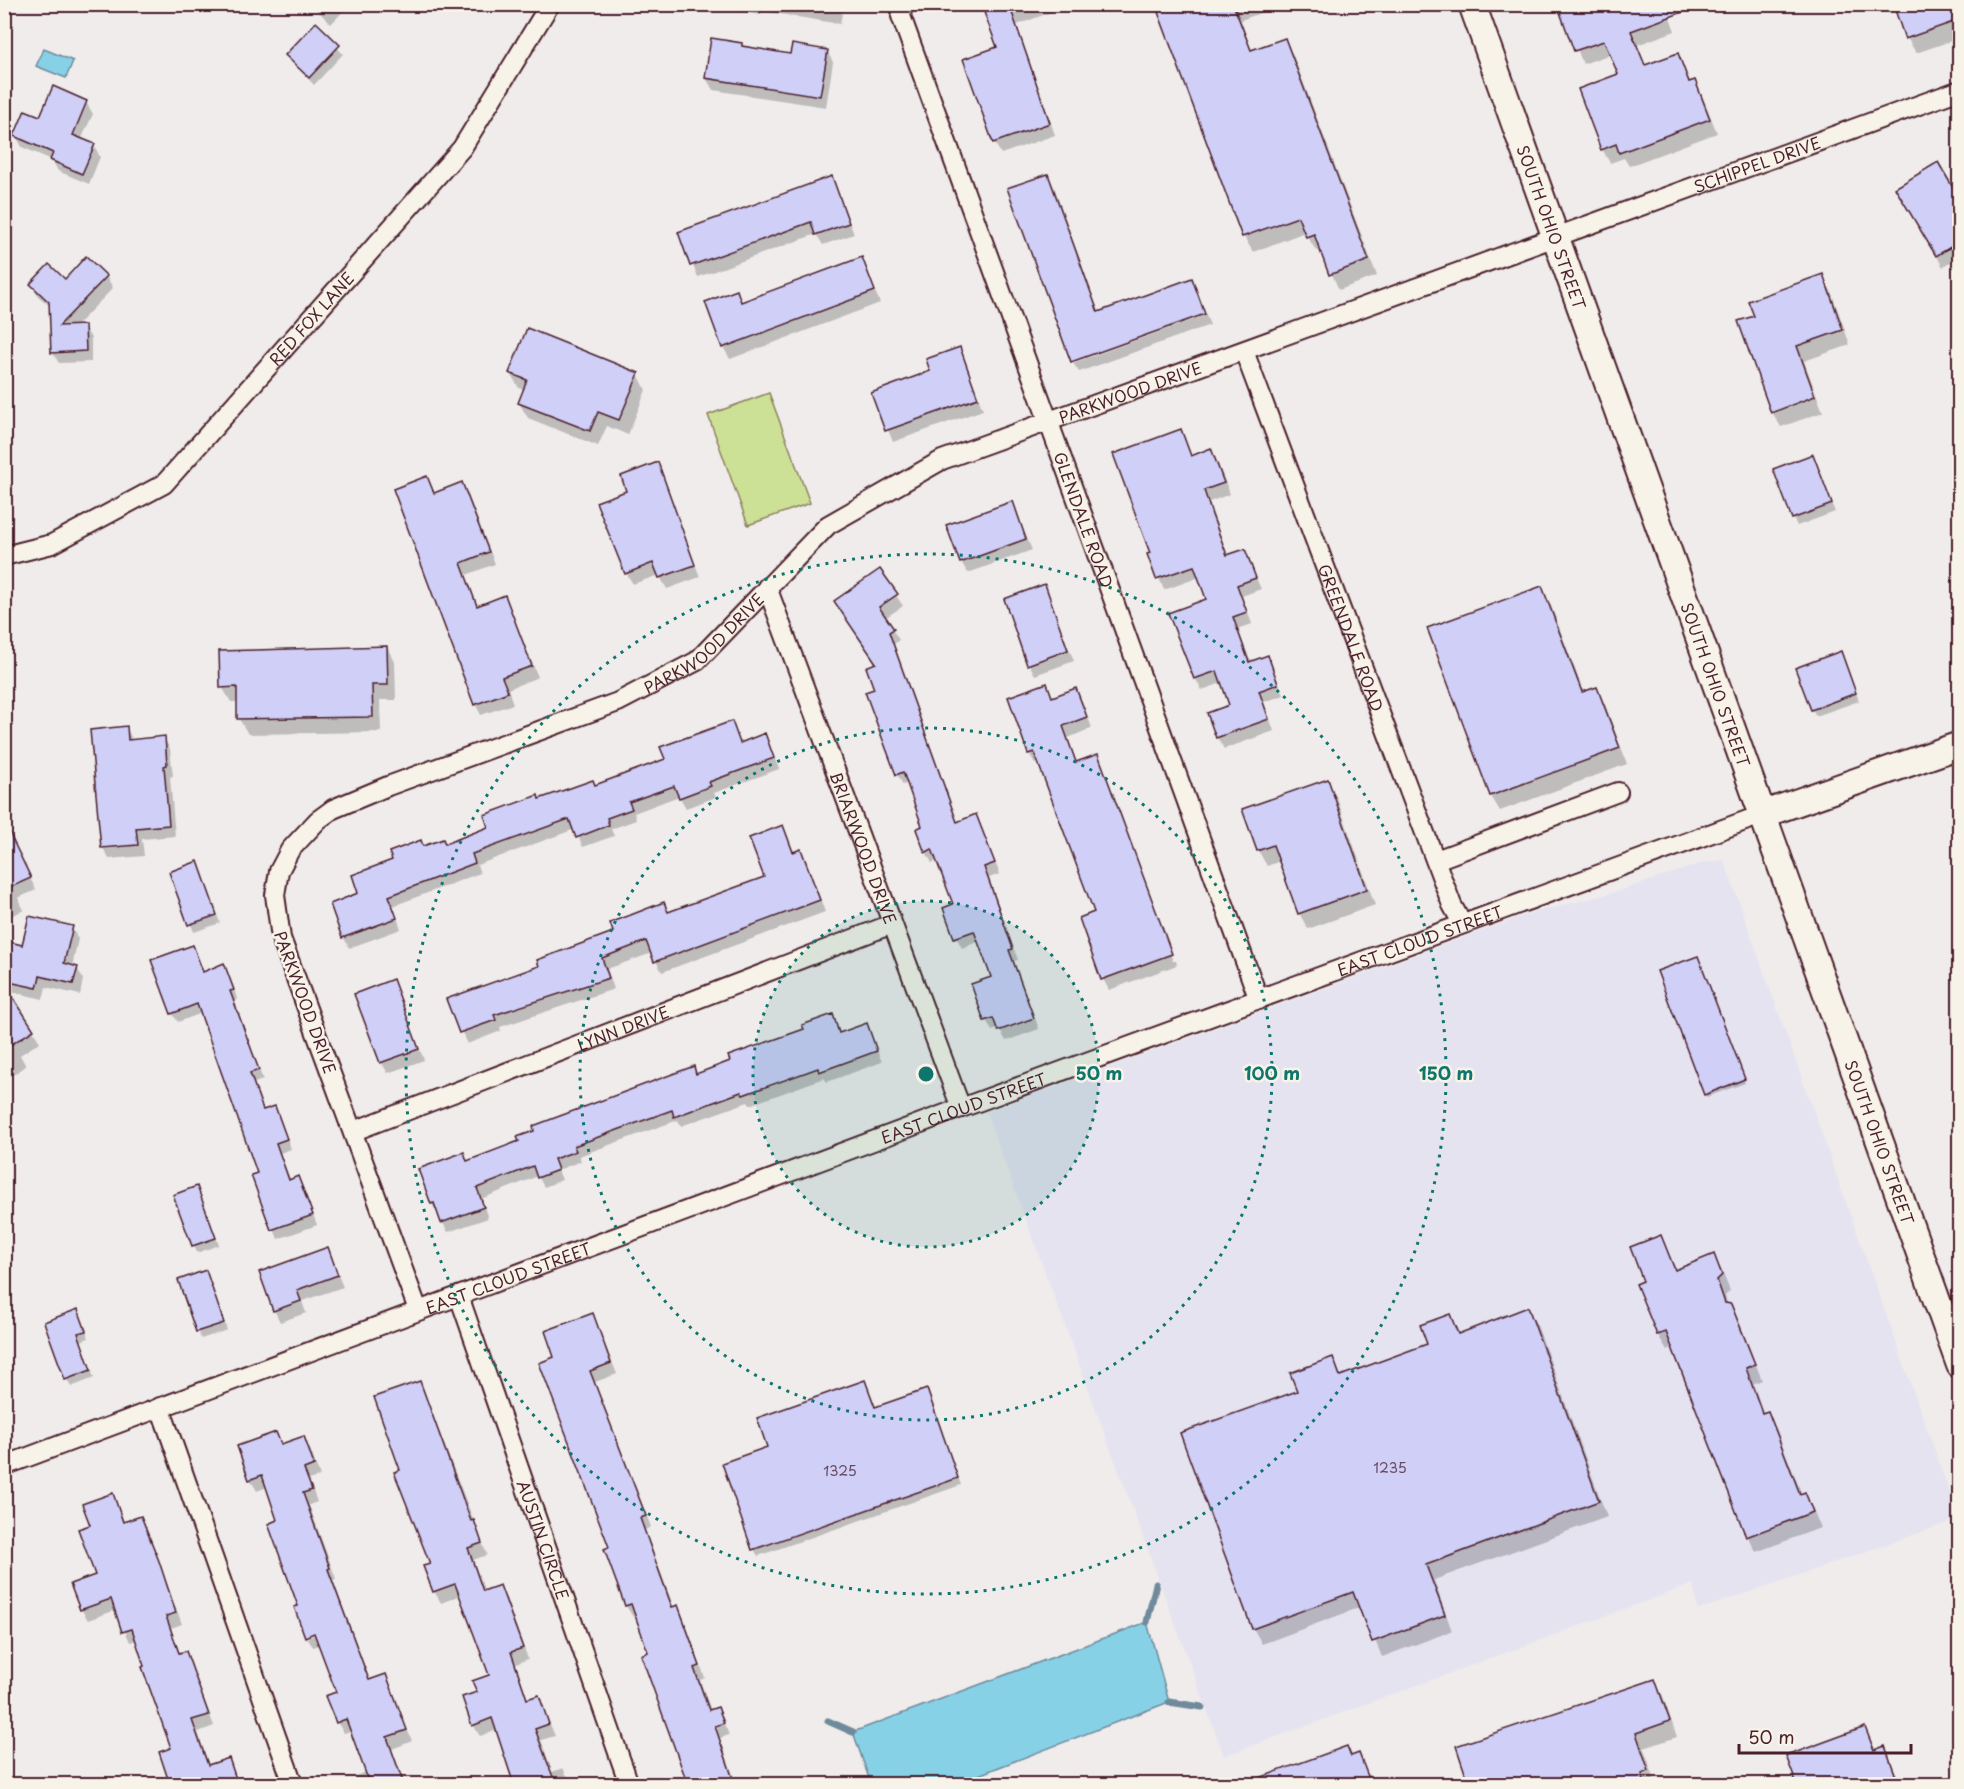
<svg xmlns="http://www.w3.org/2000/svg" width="1964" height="1789" font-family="'Playpen Sans',sans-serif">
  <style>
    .built { fill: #e5e3ef }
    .green { fill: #cde196; stroke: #8c8060; stroke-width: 1.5 }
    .water { fill: #87d1e7; stroke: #6f8a9c; stroke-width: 1.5 }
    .shadow { fill: #0003 }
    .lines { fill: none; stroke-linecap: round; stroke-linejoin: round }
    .stream { stroke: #6f8a9c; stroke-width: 7 }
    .building { fill: #cfcff8; stroke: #4a1f2b; stroke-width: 1.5 }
    .street-casing { stroke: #4a1f2b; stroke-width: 22 }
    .secondary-casing { stroke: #4a1f2b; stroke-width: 30 }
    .street { stroke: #f7f3e8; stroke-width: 18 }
    .secondary { stroke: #f7f3e8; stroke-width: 26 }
    .ring { fill: none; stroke: #0f766e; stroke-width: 3; stroke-dasharray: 3 6 }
    .labels { text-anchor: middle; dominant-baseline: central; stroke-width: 5; stroke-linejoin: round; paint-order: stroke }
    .number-label { font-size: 14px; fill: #6b4b5e }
    .street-label { font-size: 16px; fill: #4a1f2b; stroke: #f7f3e8 }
    .centre { fill: #0f766e; stroke: #f7f3e8; stroke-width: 3 }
    .ring-label { font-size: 18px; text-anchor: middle; font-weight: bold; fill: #0f766e; stroke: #f7f3e8; stroke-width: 5; stroke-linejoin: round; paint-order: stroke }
  </style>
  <rect width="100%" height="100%" fill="#efeceb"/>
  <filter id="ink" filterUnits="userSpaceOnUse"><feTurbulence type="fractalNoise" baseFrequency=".0167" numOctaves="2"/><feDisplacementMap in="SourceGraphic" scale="12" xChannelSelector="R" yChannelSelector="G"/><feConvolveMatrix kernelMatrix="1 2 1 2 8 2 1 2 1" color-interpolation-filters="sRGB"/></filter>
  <g filter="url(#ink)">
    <!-- built -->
    <path class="built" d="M1724,860L1959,1519L1698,1610L1693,1584L1224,1756L986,1112L1525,915L1616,892L1703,863Z"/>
    <!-- green -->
    <path class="green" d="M769,393L810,503L748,525L708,415Z"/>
    <!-- water -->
    <g class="water">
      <path d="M44,49L73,61L66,78L36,66Z"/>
      <path d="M1147,1622L1169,1702L955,1784H871L853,1732Z"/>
    </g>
    <!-- shadow -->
    <g class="shadow">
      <path d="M311,4H350L331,24Z"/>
      <path d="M721,4H844L840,24L762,11L761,15L724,9Z"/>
      <path d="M982,4H1072L1017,25L1055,135L1001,154L994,142L999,48Z"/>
      <path d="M1157,4H1273L1274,8L1241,20L1252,52L1284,39L1293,55L1377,276L1339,290L1321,249L1316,251L1305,232L1253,252L1244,237Z"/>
      <path d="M1559,4H1665L1675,31L1637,45L1646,67L1677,55L1691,83L1695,82L1702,95L1717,133L1629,166L1624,158L1610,163L1602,149L1620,75L1611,54L1583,64Z"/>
      <path d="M1895,4H1960V38L1916,53L1907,38Z"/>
      <path d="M316,24L343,54L314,85L287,56Z"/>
      <path d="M742,44L744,48L791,56L827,51L833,62L826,107L713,90L706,78Z"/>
      <path d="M86,102L93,114L81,140L94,145L100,157L89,184L58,171L52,160L22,147L16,136L40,118Z"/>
      <path d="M1938,164L1960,201V257L1943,267L1897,188Z"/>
      <path d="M1048,176L1054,187L1099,313L1192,280L1205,312L1072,360L1008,189Z"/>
      <path d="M831,178L854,234L823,245L816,234L698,277L680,233Z"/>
      <path d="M861,259L880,303L730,359L723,347L736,291L743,303Z"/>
      <path d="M106,276L113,288L75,327H84L91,338V362L59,363L52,352L51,307L38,296L32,284Z"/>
      <path d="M1822,276L1831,291L1850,345L1804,361L1823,412L1781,427L1772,412L1755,317Z"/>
      <path d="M1206,315L1210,325L1079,372L1073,363Z"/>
      <path d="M959,349L983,410L893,442L873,393L932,372Z"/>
      <path d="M510,373L638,374L646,390L628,435L607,426L598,446L528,418L519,403L525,390L519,388Z"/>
      <path d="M1181,431L1192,457L1211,450L1217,461L1230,494L1209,502L1218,528L1228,556L1244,551L1261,589L1242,596L1252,624L1238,629L1251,663L1268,657L1284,695L1264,702L1274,731L1224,749L1217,737L1231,706L1222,683L1202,690L1195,678L1208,600L1200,577L1164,590L1149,554L1152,553Z"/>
      <path d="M1813,456L1835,512L1797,526L1793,518Z"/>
      <path d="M657,464L700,577L667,589L659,575L633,584L626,573L628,492Z"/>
      <path d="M427,478L435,494L462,484L468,495L495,564L466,575L478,607L505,597L538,677L508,689L513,704L481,715L475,704Z"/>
      <path d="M1012,503L1032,550L968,573L961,562Z"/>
      <path d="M880,571L903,606L885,618L899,640L894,644L958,823L975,816L1000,874L989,878L1018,960L1014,961L1039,1029L1006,1041L999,1028L992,1031L986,1020L993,978L980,941L962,948L956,937L955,905L938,860L932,863L926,852L924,827L908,783L903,785L897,774L875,690Z"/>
      <path d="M1044,586L1074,661L1035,675L1029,664Z"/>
      <path d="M1542,588L1550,603L1584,693L1596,688L1605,704L1627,764L1500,811L1491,796L1429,629Z"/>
      <path d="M387,647L395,662L396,700H380L381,732L248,734L239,719L238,702H231L222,687Z"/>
      <path d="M1844,660L1859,701L1816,716L1812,709Z"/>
      <path d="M1046,685L1053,698L1075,690L1082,701L1092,728L1068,738L1077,763L1097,756L1103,766H1100L1173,961H1176L1177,965L1109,990L1103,979L1096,913L1040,763L1035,764L1029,753Z"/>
      <path d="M731,723L741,744L765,735L779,769L714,793L716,797L686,808L679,796L634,813L636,820L611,829L614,836L583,847L575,829L477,865L480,873L393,906L401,929L349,948L344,938L331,904L360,894L424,848L445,845L490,828L539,801L596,786L667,760Z"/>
      <path d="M126,727L133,741L164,738L170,749L173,776L170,777L175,836L142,839L144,856L109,859L103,848Z"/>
      <path d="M1327,781L1336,796L1375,905L1308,929L1299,913L1280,861L1267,866L1258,850Z"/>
      <path d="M782,827L794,853L800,851L807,862L825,912L662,972L652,953L607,969L614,989L500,1027L501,1031L467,1044L448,1000L766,878Z"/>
      <path d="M6,829L36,890L18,898L24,910L4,919Z"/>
      <path d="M198,863L220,923L194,932L171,873Z"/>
      <path d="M1960,905V923L1954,907Z"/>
      <path d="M1960,926V945L1954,928Z"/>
      <path d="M72,928L78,939L72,967L77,968L83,979L80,995L46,987L43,999L8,991L40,1042L20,1055L26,1066L13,1075L7,1065L4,1067V972L24,947Z"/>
      <path d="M192,947L204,973L228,975L238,1000L234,1001L263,1080L254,1083L264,1111L274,1108L279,1117L291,1149L280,1153L291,1181L298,1178L303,1188L317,1225L278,1239L253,1176L259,1174L202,1013L178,1022L172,1013Z"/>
      <path d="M1699,960L1745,1083L1707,1097L1705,1095Z"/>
      <path d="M393,981L424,1060L388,1073L381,1062Z"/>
      <path d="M832,1016L841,1034L866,1025L882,1062L827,1082L824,1078L750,1105L748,1102L681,1126L678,1120L579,1156L581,1161L558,1170L562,1180L544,1187L538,1176L481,1199L488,1218L448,1232L432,1204L420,1170L468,1162L693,1068L697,1075Z"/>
      <path d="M197,1188L219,1245L197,1253L175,1195Z"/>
      <path d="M1660,1237L1677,1271L1713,1256L1722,1271L1730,1291L1725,1296L1728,1305L1739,1321L1762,1380L1753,1384L1764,1414L1768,1413L1776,1428L1802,1495L1804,1494L1813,1509L1820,1528L1756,1552L1748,1537L1673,1347L1667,1350L1658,1335L1645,1282Z"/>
      <path d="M327,1249L343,1287L302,1301L306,1313L280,1322L274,1310Z"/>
      <path d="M205,1272L227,1330L201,1339L180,1281Z"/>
      <path d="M1528,1309L1537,1325L1607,1517L1434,1580L1452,1631L1382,1657L1361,1607L1262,1644L1253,1628L1298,1392L1332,1359L1342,1377L1429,1345L1450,1316L1460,1334Z"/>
      <path d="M593,1315L617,1374L595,1382L651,1527L645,1530L674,1608L677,1607L684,1618L705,1678L700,1680L711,1711L717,1708L729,1735L720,1738L736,1784H690L650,1653L637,1616L633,1617L626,1606L606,1550L611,1548L556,1358Z"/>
      <path d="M81,1318L89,1338L81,1341L94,1378L71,1387L67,1379Z"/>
      <path d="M420,1382L487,1555L473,1560L485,1592L499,1587L506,1598L528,1659L516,1664L528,1700L538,1696L555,1736L541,1740L552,1772L563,1768L571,1784H516L497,1730L480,1736L473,1725L479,1693L491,1676L461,1595L441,1603L434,1591L432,1565L402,1471Z"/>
      <path d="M865,1382L876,1408L926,1391L961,1485L758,1556L754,1549L769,1448Z"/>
      <path d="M276,1434L282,1445L304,1438L310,1449L320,1476L309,1480L317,1502L309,1505L336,1579L333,1580L370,1681L385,1675L412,1741L392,1749L405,1784H358L355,1776L367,1772L351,1731L344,1733L337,1722L338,1693L320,1645L313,1647L307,1638L321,1632L300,1607L279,1521L267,1487L257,1491L250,1479Z"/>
      <path d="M112,1494L125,1523L140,1518L147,1529L182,1624L171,1628L180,1654L185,1653L191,1664L214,1726L198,1732L209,1766L228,1759L239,1784H171L173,1749L137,1640L130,1642L116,1610L88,1620L81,1609L97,1576L92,1526Z"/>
      <path d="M1655,1681L1663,1696L1677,1737L1644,1748L1656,1784H1470Z"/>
      <path d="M4,1719L8,1729L4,1730Z"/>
      <path d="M1865,1729L1876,1751L1885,1748L1901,1784H1799Z"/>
      <path d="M1346,1748L1352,1758L1358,1755L1372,1784H1247Z"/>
    </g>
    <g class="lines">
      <!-- stream -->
      <g class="stream">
        <path d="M1147,1622L1156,1584"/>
        <path d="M1169,1702L1202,1707"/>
        <path d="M828,1721L853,1732"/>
      </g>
    </g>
    <!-- building -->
    <g class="building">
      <path d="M981,4H1009L1050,123L993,143L963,59L997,47Z"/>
      <path d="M1155,4H1233L1251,50L1285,38L1369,260L1329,275L1314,234L1306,237L1298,217L1242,237Z"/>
      <path d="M1557,4H1697V7L1631,31L1645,65L1678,53L1689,82L1695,80L1710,119L1619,153L1616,144L1601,150L1578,89L1618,74L1604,41L1574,51Z"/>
      <path d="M1893,4H1959V20L1905,39Z"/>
      <path d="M316,22L340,45L309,78L285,55Z"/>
      <path d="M711,38L742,43V46L790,54L792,44L828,50L820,96L705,78Z"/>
      <path d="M53,86L87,101L73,135L95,144L82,174L50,160L53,153L14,136L25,110L40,116Z"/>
      <path d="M1938,162L1959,198V242L1936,256L1895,188Z"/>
      <path d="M1048,174L1098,312L1192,278L1205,314L1071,362L1007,188Z"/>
      <path d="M832,176L849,223L815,235L811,222L690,266L678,232Z"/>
      <path d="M86,256L107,276L59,326L85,325L86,351L51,353L49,302L30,284L49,264L65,279Z"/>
      <path d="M862,257L875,291L722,348L705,302L737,290L741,302Z"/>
      <path d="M1823,274L1843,330L1797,346L1815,396L1771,413L1738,321L1754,316L1748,301Z"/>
      <path d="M527,328L639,373L619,420L598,412L590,431L518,403L527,380L509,373Z"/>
      <path d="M960,347L978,398L885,431L871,393L930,371L926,359Z"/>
      <path d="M1181,429L1191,456L1211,448L1224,483L1204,490L1212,515L1227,555L1245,549L1256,578L1237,585L1247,612L1233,617L1249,662L1268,655L1278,684L1259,691L1269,719L1216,738L1207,713L1229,705L1217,671L1194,679L1168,613L1206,599L1194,566L1156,579L1147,554L1150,553L1113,454Z"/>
      <path d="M1813,454L1832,504L1792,519L1773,469Z"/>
      <path d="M658,462L695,565L659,578L653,563L625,574L596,502L626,491L621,476Z"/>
      <path d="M427,476L434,493L462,482L489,552L461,563L477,606L505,595L532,666L502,677L508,692L474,705L393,489Z"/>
      <path d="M1013,501L1026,539L960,563L946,525Z"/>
      <path d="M880,569L898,594L879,607L894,629L889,632L957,822L976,814L995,863L984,867L1013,949L1009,950L1034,1018L998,1031L993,1018L984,1021L971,984L991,977L974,931L954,938L943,908L953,904L932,849L925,853L916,829L922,826L903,772L896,775L865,692L874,689L866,667L876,663L834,601Z"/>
      <path d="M1045,584L1068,650L1027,665L1004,599Z"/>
      <path d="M1542,586L1582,692L1597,687L1620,748L1490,796L1427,628Z"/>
      <path d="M387,646L388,685H372L373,717L237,719V687L220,688L219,651Z"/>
      <path d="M1841,651L1856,693L1811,710L1795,668Z"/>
      <path d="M1047,683L1052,697L1076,688L1087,717L1063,726L1076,762L1098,754L1172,954L1101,980L1079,918L1094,912L1034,752L1028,754L1008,697Z"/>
      <path d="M732,721L740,743L765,733L774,758L709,782L711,786L679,798L674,786L629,802L632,809L607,818L609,825L576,838L569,819L472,854L475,863L389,896L397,918L342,938L330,904L358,893L352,875L392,860L389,852L421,840L423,846L443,839L445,844L488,827L484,815L538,795L539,799L593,780L595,785L665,759L660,747Z"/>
      <path d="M127,726L128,740L165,736L167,765L164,766L169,825L136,828L138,845L101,848L90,730Z"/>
      <path d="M1328,779L1367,889L1298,914L1273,845L1257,851L1242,809Z"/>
      <path d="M4,822L31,878L4,890Z"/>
      <path d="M783,825L793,852L801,849L820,900L654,962L646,941L602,958L609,978L494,1015L496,1020L459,1033L446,999L539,966L537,960L613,932L610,923L664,902L668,912L764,877L749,838Z"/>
      <path d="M198,861L217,915L188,925L169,872Z"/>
      <path d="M29,916L73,926L64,963L78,967L73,984L40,976L37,988L4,981V965L10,942L22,945Z"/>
      <path d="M193,945L203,972L224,963L234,990L230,991L259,1070L250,1073L263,1110L275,1106L287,1139L276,1143L289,1180L298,1176L313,1215L271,1230L251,1175L257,1173L197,1004L171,1014L151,960Z"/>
      <path d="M1698,956L1745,1079L1704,1095L1657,971Z"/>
      <path d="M393,979L419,1049L380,1063L354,994Z"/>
      <path d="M4,983L34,1030L4,1049Z"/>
      <path d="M833,1014L839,1033L867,1023L877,1051L819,1072L818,1068L743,1095L741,1092L674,1117L672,1110L574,1146L576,1151L554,1159L558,1170L537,1178L533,1166L477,1188L484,1207L441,1223L434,1203L431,1204L418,1169L464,1152L467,1161L519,1141L517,1137L534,1131L533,1126L694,1066L696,1074L730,1061L728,1056L804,1029L802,1025Z"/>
      <path d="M197,1186L216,1238L192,1246L173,1195Z"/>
      <path d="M1661,1235L1675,1270L1714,1254L1722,1275L1717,1280L1725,1303L1731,1304L1755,1364L1746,1368L1762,1413L1768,1411L1800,1494L1805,1492L1813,1512L1746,1537L1666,1332L1657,1335L1636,1284L1643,1281L1630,1247Z"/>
      <path d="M328,1247L338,1275L297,1290L301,1301L273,1311L259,1272Z"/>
      <path d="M206,1270L224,1323L196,1332L178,1280Z"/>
      <path d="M1528,1307L1599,1501L1426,1565L1445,1615L1372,1642L1353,1592L1252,1629L1180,1433L1297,1391L1290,1373L1333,1357L1340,1376L1427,1344L1420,1325L1450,1314L1458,1334Z"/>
      <path d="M78,1309L86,1331L78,1333L91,1370L65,1380L44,1322Z"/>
      <path d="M593,1313L611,1363L590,1371L646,1516L640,1518L672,1607L678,1605L700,1666L694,1668L709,1710L718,1707L724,1723L715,1726L735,1785H688L641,1655L648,1652L631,1604L625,1606L604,1549L609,1547L539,1363L554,1357L545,1331Z"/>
      <path d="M865,1380L875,1407L927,1389L958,1478L752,1550L722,1463L767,1447L757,1418Z"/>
      <path d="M420,1381L471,1521L474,1520L482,1543L468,1548L483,1591L500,1585L523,1648L511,1652L527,1699L539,1695L549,1724L535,1729L556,1785H514L492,1718L472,1726L462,1697L477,1692L472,1681L489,1675L455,1584L433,1592L423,1566L430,1564L394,1472L400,1470L374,1397Z"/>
      <path d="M276,1432L281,1444L304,1436L314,1465L304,1469L312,1490L303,1493L330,1568L328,1569L369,1680L386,1674L407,1730L387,1737L404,1785H370L346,1719L336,1723L325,1696L336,1692L314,1633L305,1637L294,1607L298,1606L268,1524L277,1520L262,1475L249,1480L237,1446Z"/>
      <path d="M113,1493L123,1522L141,1516L159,1561L176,1613L166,1616L179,1653L186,1651L209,1715L192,1720L208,1765L229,1758L238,1785H160L159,1781L168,1779L159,1752L171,1748L142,1667L144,1666L132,1629L122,1632L111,1599L80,1610L70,1584L95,1575L78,1529L90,1525L82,1504Z"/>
      <path d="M1655,1679L1670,1721L1636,1733L1649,1771L1642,1774L1645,1785H1469L1456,1746Z"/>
      <path d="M1865,1727L1874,1750L1885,1746L1899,1785H1797L1786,1756Z"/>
      <path d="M1347,1746L1351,1756L1359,1753L1369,1779L1352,1785H1249L1248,1782Z"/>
    </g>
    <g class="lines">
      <defs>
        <g id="street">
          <path id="s1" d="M903,4L901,16L1259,1000"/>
          <path id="s2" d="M1244,351L1452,905L1462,923"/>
          <path id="s3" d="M4,556L52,544L164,484L462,148L550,4"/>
          <path id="s4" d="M767,587L961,1108"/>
          <path d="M1436,860L1618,792"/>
          <path id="s5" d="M354,1131L892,924"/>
          <path id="s6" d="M459,1296L629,1784"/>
          <path id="s7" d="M418,1310L281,938L275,895L279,871L290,850L318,820L333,809L388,786L618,702L697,661L828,525L942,460L1960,90"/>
          <path d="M160,1407L293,1784"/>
          <path id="s8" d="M4,1466L961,1108L1764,814"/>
        </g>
        <g id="secondary">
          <path id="s9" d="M1472,4L1960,1365"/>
          <path d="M1764,814L1960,745"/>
        </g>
      </defs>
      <!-- street casing -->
      <use href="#street" class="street-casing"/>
      <!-- secondary casing -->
      <use href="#secondary" class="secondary-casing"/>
      <!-- street -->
      <use href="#street" class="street"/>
      <!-- secondary -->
      <use href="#secondary" class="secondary"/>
    </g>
  </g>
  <!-- distance rings -->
  <circle cx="926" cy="1074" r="173" fill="#0f766e" fill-opacity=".12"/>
  <g class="ring">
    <circle cx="926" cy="1074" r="173"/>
    <circle cx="926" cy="1074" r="346"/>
    <circle cx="926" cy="1074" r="520"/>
  </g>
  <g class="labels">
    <!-- number labels -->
    <g class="number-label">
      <text x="1390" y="1467">1235</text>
      <text x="840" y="1470">1325</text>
    </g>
    <!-- street labels -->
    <g class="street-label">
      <text stroke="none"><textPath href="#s7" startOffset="2128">SCHIPPEL DRIVE</textPath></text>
      <text stroke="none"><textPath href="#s9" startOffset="237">SOUTH OHIO STREET</textPath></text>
      <text stroke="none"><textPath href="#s3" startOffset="398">RED FOX LANE</textPath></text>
      <text stroke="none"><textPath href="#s7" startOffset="1461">PARKWOOD DRIVE</textPath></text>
      <text stroke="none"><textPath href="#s1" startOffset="548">GLENDALE ROAD</textPath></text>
      <text stroke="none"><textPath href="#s2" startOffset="306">GREENDALE ROAD</textPath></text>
      <text stroke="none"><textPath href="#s7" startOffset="957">PARKWOOD DRIVE</textPath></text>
      <text stroke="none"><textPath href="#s9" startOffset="723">SOUTH OHIO STREET</textPath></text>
      <text stroke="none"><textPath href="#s4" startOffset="278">BRIARWOOD DRIVE</textPath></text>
      <text stroke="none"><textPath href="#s8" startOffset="1510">EAST CLOUD STREET</textPath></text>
      <text transform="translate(306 1002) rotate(70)">PARKWOOD DRIVE</text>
      <text stroke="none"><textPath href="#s5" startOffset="288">LYNN DRIVE</textPath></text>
      <text stroke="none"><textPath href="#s8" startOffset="1024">EAST CLOUD STREET</textPath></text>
      <text stroke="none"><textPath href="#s9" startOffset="1209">SOUTH OHIO STREET</textPath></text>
      <text stroke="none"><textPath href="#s8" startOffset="538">EAST CLOUD STREET</textPath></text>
      <text stroke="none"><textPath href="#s6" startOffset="258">AUSTIN CIRCLE</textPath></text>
    </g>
  </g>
  <circle cx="926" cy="1074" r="9" class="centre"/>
  <g class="ring-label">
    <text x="1099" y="1080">50 m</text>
    <text x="1272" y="1080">100 m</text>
    <text x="1446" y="1080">150 m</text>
  </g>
  <!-- margin -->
  <rect width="1964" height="1789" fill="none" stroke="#f7f3e8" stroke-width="24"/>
  <rect x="12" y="12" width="1940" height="1765" fill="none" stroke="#4a1f2b" stroke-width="2" filter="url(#ink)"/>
  <!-- scale -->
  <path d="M1739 1744v9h172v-9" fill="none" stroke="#4a1f2b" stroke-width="3"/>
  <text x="1748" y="1744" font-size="18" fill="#4a1f2b" stroke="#f7f3e8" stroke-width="4.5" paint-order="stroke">50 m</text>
</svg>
